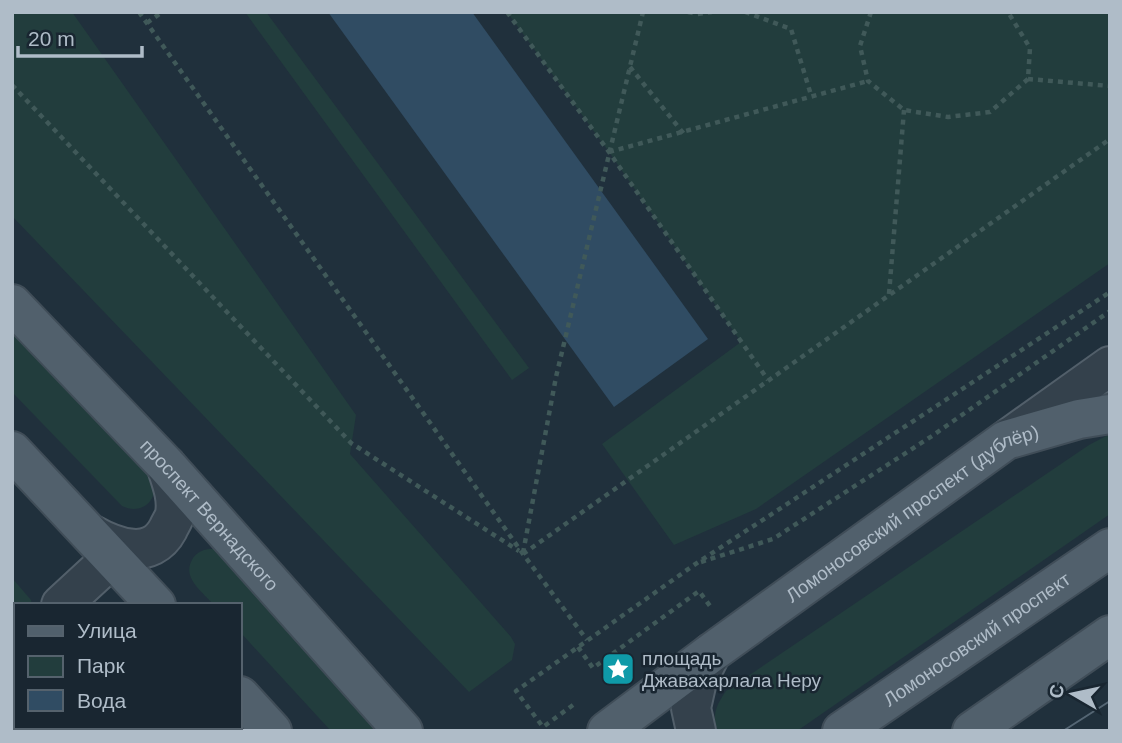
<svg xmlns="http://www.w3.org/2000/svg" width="1122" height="743" font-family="Arial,sans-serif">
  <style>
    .green { fill: #223d3d }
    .water { fill: #304c63 }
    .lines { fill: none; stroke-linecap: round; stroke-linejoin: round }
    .minor-casing { stroke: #525f6a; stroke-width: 42 }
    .major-casing { stroke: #404d58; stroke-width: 42 }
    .path { stroke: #405959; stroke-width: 4.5; stroke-dasharray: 5 5; stroke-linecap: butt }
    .minor { stroke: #34414c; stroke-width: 38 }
    .major { stroke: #51606c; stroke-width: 38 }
    .tram { stroke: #556674; stroke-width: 2 }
    .labels { text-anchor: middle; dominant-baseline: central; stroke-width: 5; stroke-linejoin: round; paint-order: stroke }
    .street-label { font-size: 19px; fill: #afbcc8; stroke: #192631 }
    .poi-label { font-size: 19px; fill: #afbcc8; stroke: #192631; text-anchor: start }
  </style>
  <rect width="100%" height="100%" fill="#20303c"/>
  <!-- green -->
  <g class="green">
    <path d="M12,12H72L356,415L350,454L511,637L515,644L512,660L469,692L12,216Z"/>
    <path d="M245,12H266L529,368L512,380Z"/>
    <path d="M507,12H1110V263L756,509L674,545L602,444L741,342L609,152Z"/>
    <path d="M12,333L155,481C157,502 141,515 122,506L12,392Z"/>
    <path d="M1110,434V514L797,731H718C711,715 717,704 726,691L1089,445Z"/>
    <path d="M209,549H216L389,731H331L240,632V605H214C204,593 183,579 191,562C194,554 201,550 209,549Z"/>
    <path d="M12,578L31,600L32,605H16V632L12,635Z"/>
  </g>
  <!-- water -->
  <path class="water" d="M328,12H472L708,339L614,407Z"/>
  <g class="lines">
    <defs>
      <g id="minor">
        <path d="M1009,438L1110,366"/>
        <path d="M91,534C116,548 151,561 168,529C170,524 174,519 175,514C178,497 171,481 166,465"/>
        <path d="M61,605L113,557"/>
        <path d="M12,649L16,646"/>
        <path d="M696,731L691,708L697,681L711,653"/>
      </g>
      <g id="major">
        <path id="s1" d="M12,304L166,465L403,731"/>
        <path d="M12,451L156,605"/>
        <path d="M240,696L272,731"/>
        <path id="s2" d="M607,731L711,653L1006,440L1079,419L1110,414"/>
        <path id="s3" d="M842,731L1110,548"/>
        <path d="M972,731L1110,635"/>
      </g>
    </defs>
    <!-- minor casing -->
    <use href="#minor" class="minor-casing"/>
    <!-- major casing -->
    <use href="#major" class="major-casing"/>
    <!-- path -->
    <g class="path">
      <path d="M139,12L523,554L587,640"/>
      <path d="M507,12L609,152L768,380"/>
      <path d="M688,12L697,14L712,12"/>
      <path d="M745,12L791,29L811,95"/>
      <path d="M871,12L860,46L868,81L904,110L948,117L990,112L1028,79L1030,48L1008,12"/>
      <path d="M147,23L162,12"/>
      <path d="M630,67L684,134"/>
      <path d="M1028,79L1110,86"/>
      <path d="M12,85L351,443L519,551"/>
      <path d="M609,152L868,81"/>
      <path d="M889,294L904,110"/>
      <path d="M523,553L556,377L643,12"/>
      <path d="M523,554L1110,139"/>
      <path d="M701,562L773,539L932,436L1110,311"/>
      <path d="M578,647L593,668L699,591L710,606"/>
      <path d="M12,699L16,703"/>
      <path d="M573,705L543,727L516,691L694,565L1110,292"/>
      <path d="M38,727L41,731"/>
      <path d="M101,727L105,731"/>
      <path d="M122,727L125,731"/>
    </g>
    <!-- minor -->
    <use href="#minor" class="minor"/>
    <!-- major -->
    <use href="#major" class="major"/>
    <!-- tram -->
    <path class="tram" d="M1063,731L1110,701"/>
  </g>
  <!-- icons -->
  <defs>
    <symbol id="sight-square" viewBox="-11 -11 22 22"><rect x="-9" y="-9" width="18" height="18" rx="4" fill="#0f9aa8" stroke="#192631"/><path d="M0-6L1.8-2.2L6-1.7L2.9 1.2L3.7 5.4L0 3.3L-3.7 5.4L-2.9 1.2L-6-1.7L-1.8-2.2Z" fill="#fff"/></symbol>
  </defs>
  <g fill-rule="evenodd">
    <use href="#sight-square" x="599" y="650" width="38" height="38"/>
  </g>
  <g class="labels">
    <!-- street labels -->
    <g class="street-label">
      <text stroke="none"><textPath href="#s2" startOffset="376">Ломоносовский проспект (дублёр)</textPath></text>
      <text stroke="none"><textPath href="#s1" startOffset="289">проспект Вернадского</textPath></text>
      <text stroke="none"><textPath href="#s3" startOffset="163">Ломоносовский проспект</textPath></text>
    </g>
    <!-- poi labels -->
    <g class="poi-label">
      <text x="642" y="658">площадь<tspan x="642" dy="22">Джавахарлала Неру</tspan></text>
    </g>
  </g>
  <!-- border -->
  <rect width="1122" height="743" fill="none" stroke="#afbcc8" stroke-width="28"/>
  <!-- legend -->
  <rect x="14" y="603" width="228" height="126" fill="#192631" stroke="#55626d" stroke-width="2"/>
  <rect x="28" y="626" width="35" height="10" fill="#51606c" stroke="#55626d" stroke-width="2"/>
  <text x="77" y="638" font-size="21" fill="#afbcc8">Улица</text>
  <rect x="28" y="656" width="35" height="21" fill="#223d3d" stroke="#55626d" stroke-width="2"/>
  <text x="77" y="673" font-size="21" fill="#afbcc8">Парк</text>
  <rect x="28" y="690" width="35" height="21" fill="#304c63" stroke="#55626d" stroke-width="2"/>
  <text x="77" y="708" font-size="21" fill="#afbcc8">Вода</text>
  <!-- north arrow -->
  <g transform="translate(1073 694) rotate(279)" stroke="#192631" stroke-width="5" paint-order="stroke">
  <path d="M0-5L12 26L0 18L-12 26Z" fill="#afbcc8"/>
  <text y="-10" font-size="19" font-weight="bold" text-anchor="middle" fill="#afbcc8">С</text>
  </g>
  <!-- scale -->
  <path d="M18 46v10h124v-10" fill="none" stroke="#afbcc8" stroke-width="3.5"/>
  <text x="28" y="46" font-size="21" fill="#afbcc8" stroke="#192631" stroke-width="5" paint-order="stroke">20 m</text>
</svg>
